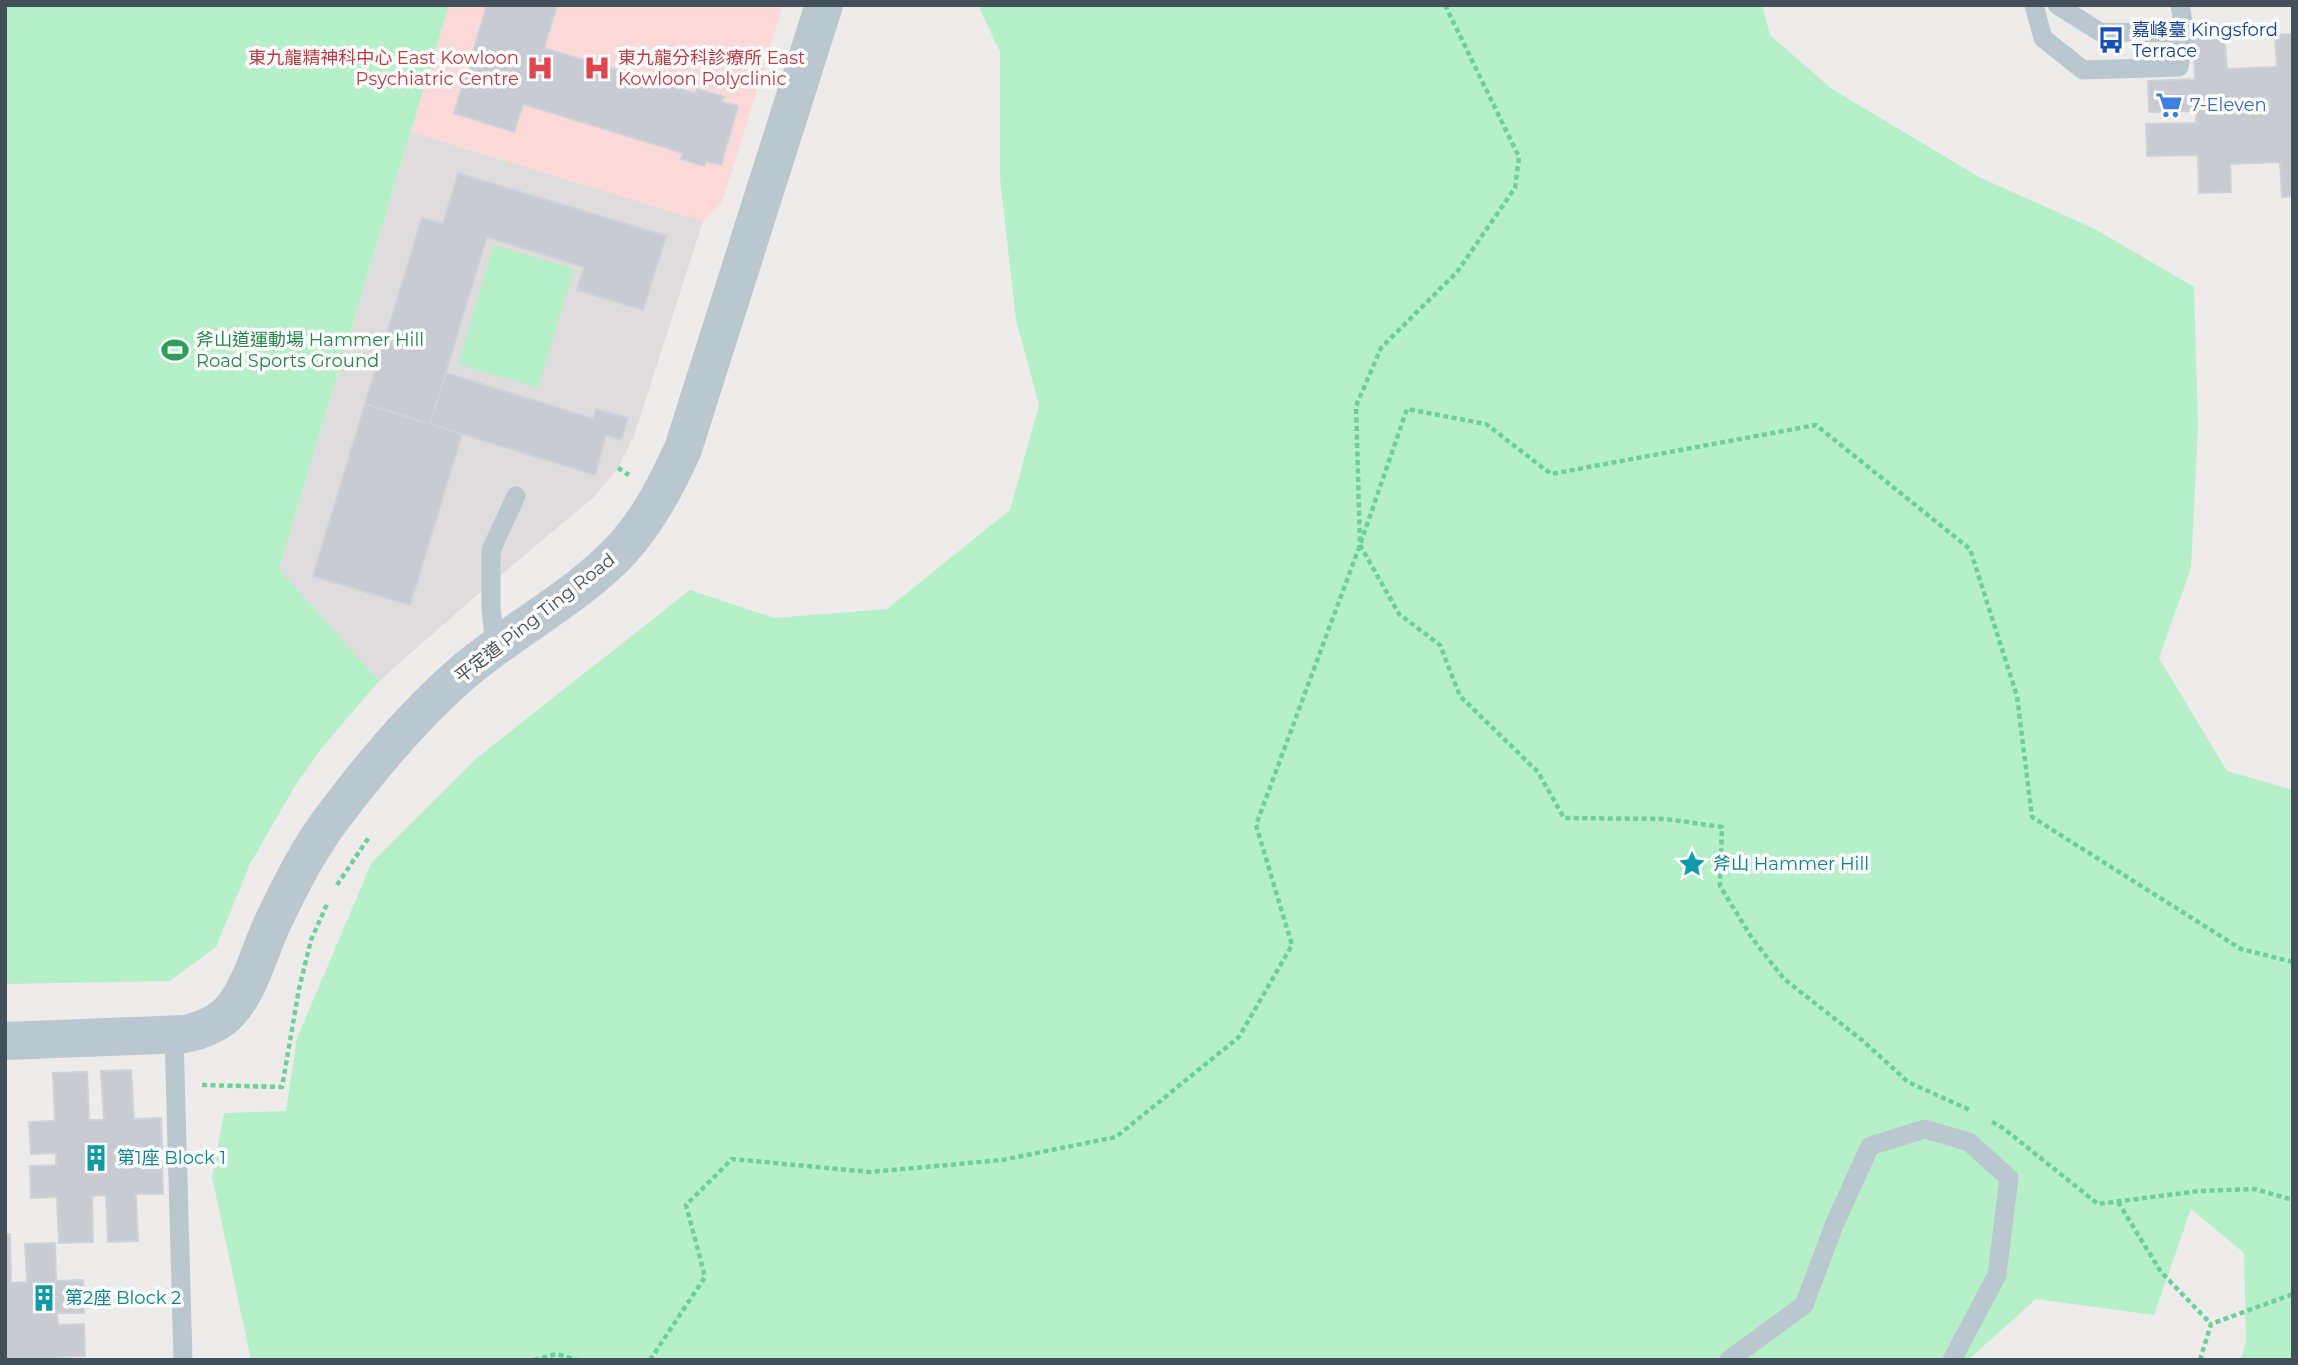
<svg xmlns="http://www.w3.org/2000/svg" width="2298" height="1365" font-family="Montserrat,'Noto Sans TC',sans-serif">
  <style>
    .education { fill: #dfdcdd }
    .medical { fill: #fbd9d8 }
    .green { fill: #b6f0c9 }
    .building { fill: #c8cbd1; stroke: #cfd2d8; stroke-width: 2 }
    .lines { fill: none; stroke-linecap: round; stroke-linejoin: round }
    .path { stroke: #6dcf99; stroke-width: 4.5; stroke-dasharray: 5 3.5; stroke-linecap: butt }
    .lane { stroke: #bbc7cf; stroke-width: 19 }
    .street { stroke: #bbc7cf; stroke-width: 38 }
    .labels { text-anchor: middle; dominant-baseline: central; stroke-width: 7; stroke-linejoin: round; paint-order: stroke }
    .transit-label { font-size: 18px; fill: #164399; stroke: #fff; text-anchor: start }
    .health-label { font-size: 18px; fill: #be3a42; stroke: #fff; text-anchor: end }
    .shop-label { font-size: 18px; fill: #366cbe; stroke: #fff; text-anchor: start }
    .leisure-label { font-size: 18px; fill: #27864d; stroke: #fff; text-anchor: start }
    .street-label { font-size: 18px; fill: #435059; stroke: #fff }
    .culture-label { font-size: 18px; fill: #0d838f; stroke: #fff; text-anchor: start }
  </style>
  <rect width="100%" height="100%" fill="#eeebeb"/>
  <!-- education -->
  <path class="education" d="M411,132L703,221L635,433L618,468L594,497L477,595L379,681L279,569Z"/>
  <!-- medical -->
  <path class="medical" d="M449,5H783L722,203L703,221L411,132Z"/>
  <!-- green -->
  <g class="green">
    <path d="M5,5H449L279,569L379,681L320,750L295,786L250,864L216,947L170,981L5,984Z"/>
    <path d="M978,5H1762L1770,35L1832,89L1979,177L2095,229L2194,287L2198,426L2191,568L2159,658L2227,771L2293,790V1360H2241L2246,1341L2244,1253L2191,1209L2154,1315L2036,1299L1968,1360H251L212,1177L224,1113L286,1111L297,1038L372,862L478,757L690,590L774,618L887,609L1010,510L1039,405L1016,320L1000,178V52Z"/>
    <path d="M494,245L574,269L538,388L458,364Z"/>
  </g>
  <!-- building -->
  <g class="building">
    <path d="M487,5H557L544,48L696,94L697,89L724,97L722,102L738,106L721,165L706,161L704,166L681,159L683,153L523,104L514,132L454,113Z"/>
    <path d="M2224,30L2227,69L2277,67L2275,35L2293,34V196L2282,197L2280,162L2230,164L2231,192L2199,193L2198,155L2147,156L2146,124L2196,123V111L2149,112L2148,81L2195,79L2193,31Z"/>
    <path d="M458,173L666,236L643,310L577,290L584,267L487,237L430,424L365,404L422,218L443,224Z"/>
    <path d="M446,373L594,419L596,409L628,418L621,440L606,435L595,475L430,424Z"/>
    <path d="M365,404L462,434L410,605L313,576Z"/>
    <path d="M131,1070L134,1119L161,1118L162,1150L136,1151V1162L162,1161L163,1194H136L138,1241L108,1242L106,1195L92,1196L93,1242L59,1243L57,1197L31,1198L30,1166L56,1165V1153L31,1154L29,1122L55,1121L53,1073L87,1072L89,1120H104L101,1071Z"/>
    <path d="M5,1234H10L11,1283L27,1282L25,1244L55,1243L56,1281L83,1280L84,1313H57L58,1325L84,1324L85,1356L58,1357V1360H28V1358L5,1360Z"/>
  </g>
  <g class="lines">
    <!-- path -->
    <g class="path">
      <path d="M1445,5L1519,157L1515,188L1457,272L1381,348L1356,406L1360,545L1399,614L1440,645L1460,696L1538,772L1564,818L1666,819L1722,827L1720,886L1752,938L1784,979L1862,1040L1908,1082L1972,1111"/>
      <path d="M618,468L629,475"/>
      <path d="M337,885L369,837"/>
      <path d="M202,1085L282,1087L299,989L311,940L328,902"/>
      <path d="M1992,1122L2003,1128L2098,1204L2199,1191L2255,1189L2293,1200"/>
      <path d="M2118,1202L2161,1272L2211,1324"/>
      <path d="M534,1360L557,1354L577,1360"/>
      <path d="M650,1360L705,1277L686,1205L732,1159L870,1172L1002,1160L1116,1137L1239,1037L1292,945L1256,825L1360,545L1407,409L1486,424L1551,474L1816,425L1970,549L2017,696L2032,817L2241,949L2293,962"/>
      <path d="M2200,1360L2211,1324L2293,1294"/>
    </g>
    <!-- lane -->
    <g class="lane">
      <path d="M2034,5L2043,38L2083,70L2179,67L2185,33L2180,5"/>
      <path d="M2057,5L2100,32L2185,33"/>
      <path d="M495,647L491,608V550L516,496"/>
      <path d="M174,1035L183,1360"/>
      <path d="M1729,1360L1804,1305L1835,1223L1870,1146L1925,1129L1969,1142L2009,1178L1997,1275L1952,1360"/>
    </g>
    <!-- street -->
    <path class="street" d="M5,1041L185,1034C199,1031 213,1026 224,1017C248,997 259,952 272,924C290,886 310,846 336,813C373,764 413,716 460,675C511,630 576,599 623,548C649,519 667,484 683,449L824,5"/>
  </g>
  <!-- icons -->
  <defs>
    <symbol id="bus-bare" viewBox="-9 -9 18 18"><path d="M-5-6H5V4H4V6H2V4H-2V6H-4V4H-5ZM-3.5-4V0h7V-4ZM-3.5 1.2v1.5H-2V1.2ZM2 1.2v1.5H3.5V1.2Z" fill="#1a4fb4" stroke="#fff" stroke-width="2.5" paint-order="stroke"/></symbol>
    <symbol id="hospital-bare" viewBox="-9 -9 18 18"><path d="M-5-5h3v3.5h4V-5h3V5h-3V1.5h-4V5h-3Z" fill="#e0444e" stroke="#fff" stroke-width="2.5" paint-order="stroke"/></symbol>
    <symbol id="supermarket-bare" viewBox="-9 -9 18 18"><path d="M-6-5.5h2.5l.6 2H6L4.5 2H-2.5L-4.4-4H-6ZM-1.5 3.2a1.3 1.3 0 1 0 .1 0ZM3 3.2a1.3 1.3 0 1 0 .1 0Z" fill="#3f7fe0" stroke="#fff" stroke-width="2.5" paint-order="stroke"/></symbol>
    <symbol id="stadium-bare" viewBox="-9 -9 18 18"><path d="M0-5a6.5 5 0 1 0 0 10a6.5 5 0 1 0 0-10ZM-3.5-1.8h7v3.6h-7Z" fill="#2e9e5b" stroke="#fff" stroke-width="2.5" paint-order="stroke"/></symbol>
    <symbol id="sight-bare" viewBox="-9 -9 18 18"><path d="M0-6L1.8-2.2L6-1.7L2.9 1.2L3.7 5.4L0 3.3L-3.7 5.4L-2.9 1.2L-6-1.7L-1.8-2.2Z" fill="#0f9aa8" stroke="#fff" stroke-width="2.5" paint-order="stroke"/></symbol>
    <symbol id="building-bare" viewBox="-9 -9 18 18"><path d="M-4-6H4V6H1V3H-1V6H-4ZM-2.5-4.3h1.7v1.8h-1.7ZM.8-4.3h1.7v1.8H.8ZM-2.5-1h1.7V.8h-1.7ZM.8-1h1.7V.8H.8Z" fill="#0f9aa8" stroke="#fff" stroke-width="2.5" paint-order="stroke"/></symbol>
  </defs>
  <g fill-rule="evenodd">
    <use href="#bus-bare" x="2092" y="21" width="38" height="38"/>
    <use href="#hospital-bare" x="521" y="49" width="38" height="38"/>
    <use href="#hospital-bare" x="578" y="49" width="38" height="38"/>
    <use href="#supermarket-bare" x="2150" y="86" width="38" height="38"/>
    <use href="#stadium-bare" x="156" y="331" width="38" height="38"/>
    <use href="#sight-bare" x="1673" y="845" width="38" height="38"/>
    <use href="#building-bare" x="77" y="1139" width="38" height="38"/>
    <use href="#building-bare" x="25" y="1279" width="38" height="38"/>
  </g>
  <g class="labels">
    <!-- transit labels -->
    <g class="transit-label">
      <text x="2132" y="30">嘉峰臺 Kingsford<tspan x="2132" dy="21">Terrace</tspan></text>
    </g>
    <!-- health labels -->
    <g class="health-label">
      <text x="519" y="58">東九龍精神科中心 East Kowloon<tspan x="519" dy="21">Psychiatric Centre</tspan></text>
      <text x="618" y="58" text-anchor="start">東九龍分科診療所 East<tspan x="618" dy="21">Kowloon Polyclinic</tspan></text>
    </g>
    <!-- shop labels -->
    <g class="shop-label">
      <text x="2190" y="105">7-Eleven</text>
    </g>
    <!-- leisure labels -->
    <g class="leisure-label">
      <text x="196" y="340">斧山道運動場 Hammer Hill<tspan x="196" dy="21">Road Sports Ground</tspan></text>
    </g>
    <!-- street labels -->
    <g class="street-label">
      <text transform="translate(535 618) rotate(-38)">平定道 Ping Ting Road</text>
    </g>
    <!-- culture labels -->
    <g class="culture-label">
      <text x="1713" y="864">斧山 Hammer Hill</text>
      <text x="117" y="1158">第1座 Block 1</text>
      <text x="65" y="1298">第2座 Block 2</text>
    </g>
  </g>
  <!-- border -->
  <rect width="2298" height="1365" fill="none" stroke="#435059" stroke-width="14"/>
</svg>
